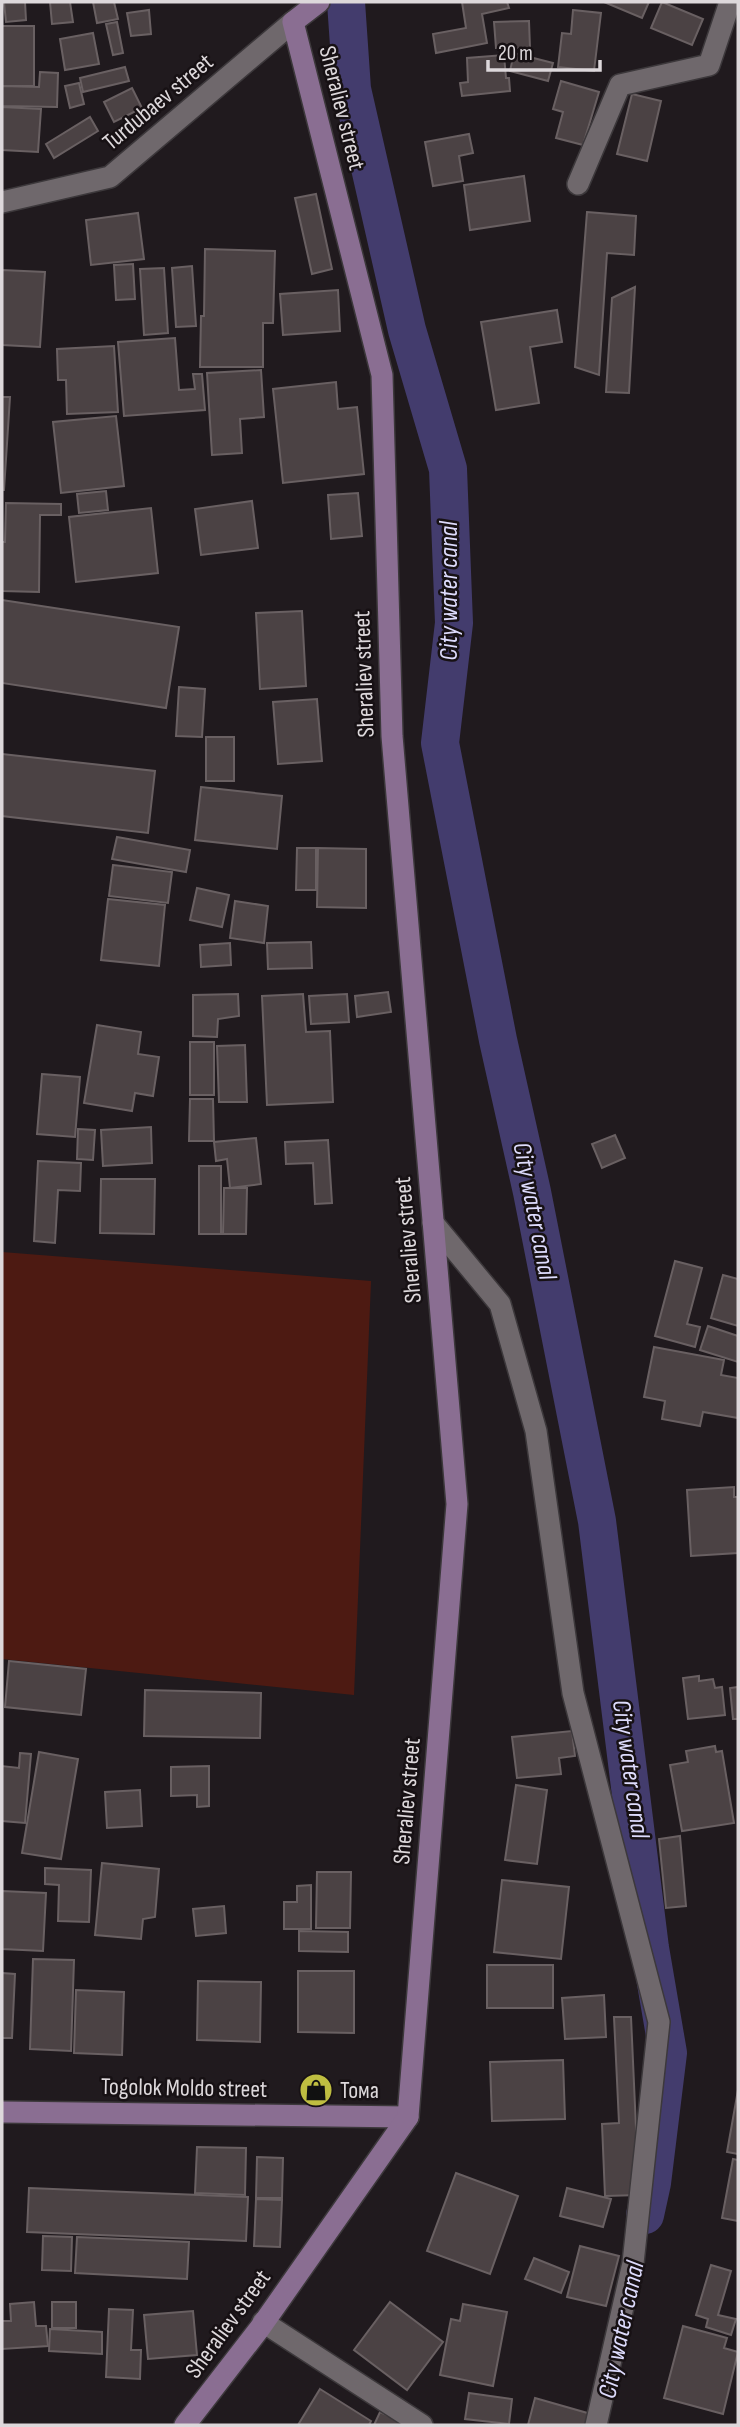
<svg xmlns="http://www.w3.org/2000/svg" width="740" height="2427" font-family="'Sofia Sans Condensed',sans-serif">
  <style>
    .green { fill: #4d1a12 }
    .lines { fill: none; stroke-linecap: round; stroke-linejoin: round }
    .canal { stroke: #433c6d; stroke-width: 38 }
    .building { fill: #4b4244; stroke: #696062; stroke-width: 2 }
    .street-casing { stroke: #3c383b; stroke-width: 24 }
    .secondary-casing { stroke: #3c383b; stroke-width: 24 }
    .street { stroke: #6f686c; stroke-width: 21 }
    .secondary { stroke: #8a6e92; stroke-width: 21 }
    .labels { text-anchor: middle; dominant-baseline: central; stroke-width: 5; stroke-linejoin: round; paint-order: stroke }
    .street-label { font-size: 24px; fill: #ddd8db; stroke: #171114 }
    .poi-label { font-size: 24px; fill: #ddd8db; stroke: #171114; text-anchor: start }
    .water-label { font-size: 26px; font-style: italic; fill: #dddbfc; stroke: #171114 }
  </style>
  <rect width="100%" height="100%" fill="#201a1e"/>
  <!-- green -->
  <path class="green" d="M2,1252L371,1281L354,1695L2,1659Z"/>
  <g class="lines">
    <!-- canal -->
    <path class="canal" d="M346,2L352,89L407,330L448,469L454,623L440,743L498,1040L532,1192L597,1521L650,1948L668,2053L652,2183L645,2215"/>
  </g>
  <!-- building -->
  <g class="building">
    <path d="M4,2H25L26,20L6,22Z"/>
    <path d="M50,2H70L73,22L52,24Z"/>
    <path d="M93,2H114L118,19L97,23Z"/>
    <path d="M462,2H507L509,8L482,14L487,43L436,53L433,34L466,28Z"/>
    <path d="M604,2H649L642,18Z"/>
    <path d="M662,2L703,19L692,45L651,28Z"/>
    <path d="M149,10L151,34L131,36L127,13Z"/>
    <path d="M573,10L601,13L594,71L558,67L562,33L571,34Z"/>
    <path d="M529,21L530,48H496L494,22Z"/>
    <path d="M117,22L123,53L113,55L106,24Z"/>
    <rect x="2" y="26" width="32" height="60"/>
    <path d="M93,33L99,64L65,70L60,39Z"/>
    <path d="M514,53L553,63L548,81L510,71Z"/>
    <path d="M504,55L506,78H509L510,91L462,96L460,83L468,82L467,58Z"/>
    <path d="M125,67L129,81L83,92L80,78Z"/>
    <path d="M40,72L58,73L57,107L2,106V86L39,87Z"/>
    <path d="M561,81L599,92L583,145L556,138L563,112L553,109Z"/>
    <path d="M79,83L84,104L70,108L65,86Z"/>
    <path d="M132,88L142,108L114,122L104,102Z"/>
    <path d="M632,94L661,101L647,161L617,154Z"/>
    <path d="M2,107L41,109L38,152L2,150Z"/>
    <path d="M90,117L98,131L54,158L46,144Z"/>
    <path d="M469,134L473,153L459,156L463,181L433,186L425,142Z"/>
    <path d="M524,176L530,221L470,230L464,185Z"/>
    <path d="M316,194L332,269L312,274L295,198Z"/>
    <path d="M587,212L636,216L634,255L607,253L599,375L575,367Z"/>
    <path d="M138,213L144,259L91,265L86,220Z"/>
    <path d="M205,249L275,251L273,323H263V367H200L201,316H204Z"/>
    <path d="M133,264L135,299L116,300L114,265Z"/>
    <path d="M192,266L196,326L176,327L172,268Z"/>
    <path d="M164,268L168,333L144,335L140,269Z"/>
    <path d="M2,270L45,272L40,347L2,345Z"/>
    <path d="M635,287L629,393L606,392L612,298Z"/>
    <path d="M338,290L340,331L283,335L280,294Z"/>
    <path d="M557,310L562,342L530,347L539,403L496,410L481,322Z"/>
    <path d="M175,338L179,390L195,389L193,374H202L205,410L124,416L118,342Z"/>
    <path d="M114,346L118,412L67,414L66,380H58L57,349Z"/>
    <path d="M261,370L264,417L240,419L242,453L212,455L207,373Z"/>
    <path d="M336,382L338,409L357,407L364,474L283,483L273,389Z"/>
    <path d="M2,397H10L4,490H2Z"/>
    <path d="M116,416L124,486L61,493L53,422Z"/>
    <path d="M106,491L108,510L79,513L77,494Z"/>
    <path d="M358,493L362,536L331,539L328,495Z"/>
    <path d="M252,501L258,548L201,555L195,509Z"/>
    <path d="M6,503L61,504V515H40L39,592L2,591V542H5Z"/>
    <path d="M151,508L158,573L76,582L69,517Z"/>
    <path d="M2,600L179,627L166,708L2,683Z"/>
    <path d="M302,611L306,686L260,689L256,613Z"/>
    <path d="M179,687L205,689L202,737L176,736Z"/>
    <path d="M317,699L322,761L278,764L273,702Z"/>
    <rect x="206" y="737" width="28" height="44"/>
    <path d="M2,754L155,771L148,833L2,816Z"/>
    <path d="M201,787L282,796L277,849L195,840Z"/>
    <path d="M117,837L190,850L186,872L112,859Z"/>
    <path d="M297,848H316V890H296Z"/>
    <path d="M318,848L366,849V908L317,907Z"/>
    <path d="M113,865L172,872L168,903L109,896Z"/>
    <path d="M197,888L229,895L222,927L190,920Z"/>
    <path d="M108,899L165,905L159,966L101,960Z"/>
    <path d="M235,901L268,906L264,943L230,938Z"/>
    <path d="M311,942L312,968L268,969L267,943Z"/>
    <path d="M230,943L231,965L201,967L200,945Z"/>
    <path d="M388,992L391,1012L357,1017L355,996Z"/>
    <path d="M238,994L239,1016L218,1019L217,1037L193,1036V995Z"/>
    <path d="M303,994L306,1032L330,1031L333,1102L267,1105L262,996Z"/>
    <path d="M347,994L349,1022L311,1024L309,996Z"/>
    <path d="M97,1025L141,1032L138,1054L159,1057L153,1096L135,1093L132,1111L84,1103Z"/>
    <rect x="190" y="1042" width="24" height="53"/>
    <path d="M245,1045L247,1102H219L217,1046Z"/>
    <path d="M42,1074L80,1077L75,1137L37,1134Z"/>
    <path d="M190,1099H213L214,1141H189Z"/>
    <path d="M151,1127L152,1163L103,1166L101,1130Z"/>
    <path d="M78,1129L95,1130L93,1160L77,1159Z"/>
    <path d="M615,1135L625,1158L602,1168L592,1144Z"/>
    <path d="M256,1138L261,1184L230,1188L227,1159L216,1161L214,1142Z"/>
    <path d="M328,1140L332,1203L315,1204L313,1163L286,1164L285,1142Z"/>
    <path d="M38,1161L81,1163L80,1191L58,1190L55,1243L34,1241Z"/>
    <rect x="199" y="1166" width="22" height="68"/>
    <path d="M101,1179H155L154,1234L100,1233Z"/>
    <path d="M224,1188H247L246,1234H223Z"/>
    <path d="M675,1261L702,1268L687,1324L700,1327L695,1347L655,1336Z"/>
    <path d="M723,1275L738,1279V1326L711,1318Z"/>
    <path d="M708,1326L738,1336V1362L700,1350Z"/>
    <path d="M654,1347L724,1360L721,1375L738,1378V1418L703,1412L700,1426L662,1419L665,1401L644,1397Z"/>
    <path d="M734,1487V1497H738V1553L691,1556L687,1490Z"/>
    <path d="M9,1661L86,1669L81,1715L5,1707Z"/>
    <path d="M699,1676V1681L713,1679L715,1688L722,1687L725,1715L688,1719L683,1678Z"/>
    <path d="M738,1687V1719H733L730,1688Z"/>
    <path d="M145,1690L261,1693L260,1738L144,1736Z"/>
    <path d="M572,1731L575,1756L559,1758L561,1774L517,1778L512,1737Z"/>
    <path d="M715,1746L716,1752L722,1751L734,1823L682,1831L670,1765L688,1762L686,1751Z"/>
    <path d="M39,1752L78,1759L61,1859L22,1853Z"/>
    <path d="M20,1753L31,1754L25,1823L2,1821V1766L19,1768Z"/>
    <path d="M209,1766V1806L197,1807V1795L171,1796V1767Z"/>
    <path d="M516,1785L547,1790L537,1864L505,1860Z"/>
    <path d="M140,1790L142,1826L107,1828L105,1792Z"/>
    <path d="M680,1836L686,1906L666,1908L659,1839Z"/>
    <path d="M102,1863L159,1869L155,1917L143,1919L141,1939L95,1935Z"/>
    <path d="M45,1868L91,1870L89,1922L58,1921L59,1885L45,1884Z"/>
    <path d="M317,1872H351L350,1928H316Z"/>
    <path d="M502,1880L569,1887L561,1959L494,1952Z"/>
    <path d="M311,1885V1929H284V1902H297V1886Z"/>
    <path d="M2,1891L46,1893L43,1951L2,1949Z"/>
    <path d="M224,1906L226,1933L196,1936L193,1909Z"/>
    <path d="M299,1931L348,1932V1952L299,1951Z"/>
    <path d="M33,1959L74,1960L71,2051L30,2049Z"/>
    <rect x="487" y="1965" width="66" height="43"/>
    <path d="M298,1971H354V2033L298,2032Z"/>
    <path d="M2,1973L15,1974L12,2038H2Z"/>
    <path d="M198,1981L261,1982L260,2042L197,2040Z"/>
    <path d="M76,1990L124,1992L122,2055L74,2053Z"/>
    <path d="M604,1995L606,2037L565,2039L562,1998Z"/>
    <path d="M614,2017H631L639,2195L605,2196L602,2124L619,2123Z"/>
    <path d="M563,2060L565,2119L492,2121L490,2062Z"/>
    <path d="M738,2090V2154L727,2152Z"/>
    <path d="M197,2147L246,2148L245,2195L195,2193Z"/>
    <path d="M257,2157L283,2158L282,2198H256Z"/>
    <path d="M733,2159L738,2160V2221L722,2218Z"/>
    <path d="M456,2173L518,2196L490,2274L427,2251Z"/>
    <path d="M29,2188L248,2197L246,2241L27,2232Z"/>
    <path d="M567,2188L611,2199L603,2227L560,2216Z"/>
    <path d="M256,2199L282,2200L280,2247L254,2246Z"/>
    <path d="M43,2236L72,2237L71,2271L42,2270Z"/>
    <path d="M77,2237L189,2242L187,2279L75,2273Z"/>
    <path d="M580,2246L619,2256L606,2306L567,2297Z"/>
    <path d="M534,2258L569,2272L561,2293L525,2279Z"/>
    <path d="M711,2265L731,2271L718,2315L736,2319L731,2335L706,2327L708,2319L696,2315Z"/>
    <path d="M34,2302L36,2326H46L48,2346L2,2349V2321H11L10,2304Z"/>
    <rect x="52" y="2302" width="24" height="26"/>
    <path d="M390,2302L443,2342L407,2390L354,2350Z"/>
    <path d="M463,2304L507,2312L493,2386L440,2375L451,2319L460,2321Z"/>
    <path d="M109,2309L133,2310L131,2350H141L140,2379L106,2377Z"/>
    <path d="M193,2311L197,2355L148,2359L144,2315Z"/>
    <path d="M683,2326L727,2338L724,2348L738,2352L723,2414L664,2398Z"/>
    <path d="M50,2329L102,2332V2354L49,2351Z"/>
    <path d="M320,2389L371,2421L369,2425H298Z"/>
    <path d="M469,2393L512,2399L509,2424L465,2419Z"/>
    <path d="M535,2398L591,2414L588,2425H528Z"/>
    <path d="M380,2412L409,2425H374Z"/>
  </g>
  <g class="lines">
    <defs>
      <g id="street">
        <path d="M578,184L620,85L709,65L730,2"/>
        <path d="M2,202L110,177L293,22"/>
        <path d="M433,1223L500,1304L536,1431L573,1693L659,2022L633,2263L596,2425"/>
        <path d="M263,2322L422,2425"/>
      </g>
      <g id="secondary">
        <path d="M2,2112L408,2117"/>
        <path d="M185,2425L260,2328L408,2117L457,1504L392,736L382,375L293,22L319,2"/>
      </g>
    </defs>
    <!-- street casing -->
    <use href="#street" class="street-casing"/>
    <!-- secondary casing -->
    <use href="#secondary" class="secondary-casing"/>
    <!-- street -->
    <use href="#street" class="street"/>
    <!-- secondary -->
    <use href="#secondary" class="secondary"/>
  </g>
  <!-- icons -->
  <defs>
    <symbol id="shop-disc" viewBox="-11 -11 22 22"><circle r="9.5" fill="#bfbe41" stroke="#171114"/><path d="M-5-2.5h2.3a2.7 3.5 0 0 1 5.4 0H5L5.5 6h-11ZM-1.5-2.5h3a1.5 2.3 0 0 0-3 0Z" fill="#111"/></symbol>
  </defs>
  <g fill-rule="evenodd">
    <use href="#shop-disc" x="297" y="2071" width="38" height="38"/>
  </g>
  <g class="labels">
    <!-- street labels -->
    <g class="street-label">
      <text transform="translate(158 102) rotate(-40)">Turdubaev street</text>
      <text transform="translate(342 108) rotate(76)">Sheraliev street</text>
      <text transform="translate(364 674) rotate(-92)">Sheraliev street</text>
      <text transform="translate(408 1240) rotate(-95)">Sheraliev street</text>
      <text transform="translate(407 1801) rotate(-85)">Sheraliev street</text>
      <text transform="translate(184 2088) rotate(1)">Togolok Moldo street</text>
      <text transform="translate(228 2324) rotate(-54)">Sheraliev street</text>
    </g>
    <!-- poi labels -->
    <g class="poi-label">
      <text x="340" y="2090">Тома</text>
    </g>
    <!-- water labels -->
    <g class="water-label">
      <text transform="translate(449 591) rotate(-90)">City water canal</text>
      <text transform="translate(534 1211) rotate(79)">City water canal</text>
      <text transform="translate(630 1769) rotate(82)">City water canal</text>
      <text transform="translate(622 2330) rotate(-78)">City water canal</text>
    </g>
  </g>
  <!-- border -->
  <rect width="740" height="2427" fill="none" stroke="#ddd8db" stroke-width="7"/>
  <!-- scale -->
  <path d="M488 60v10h112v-10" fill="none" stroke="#ddd8db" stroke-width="3.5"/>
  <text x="498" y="60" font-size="21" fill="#ddd8db" stroke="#171114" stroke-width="5" paint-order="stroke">20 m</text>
</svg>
